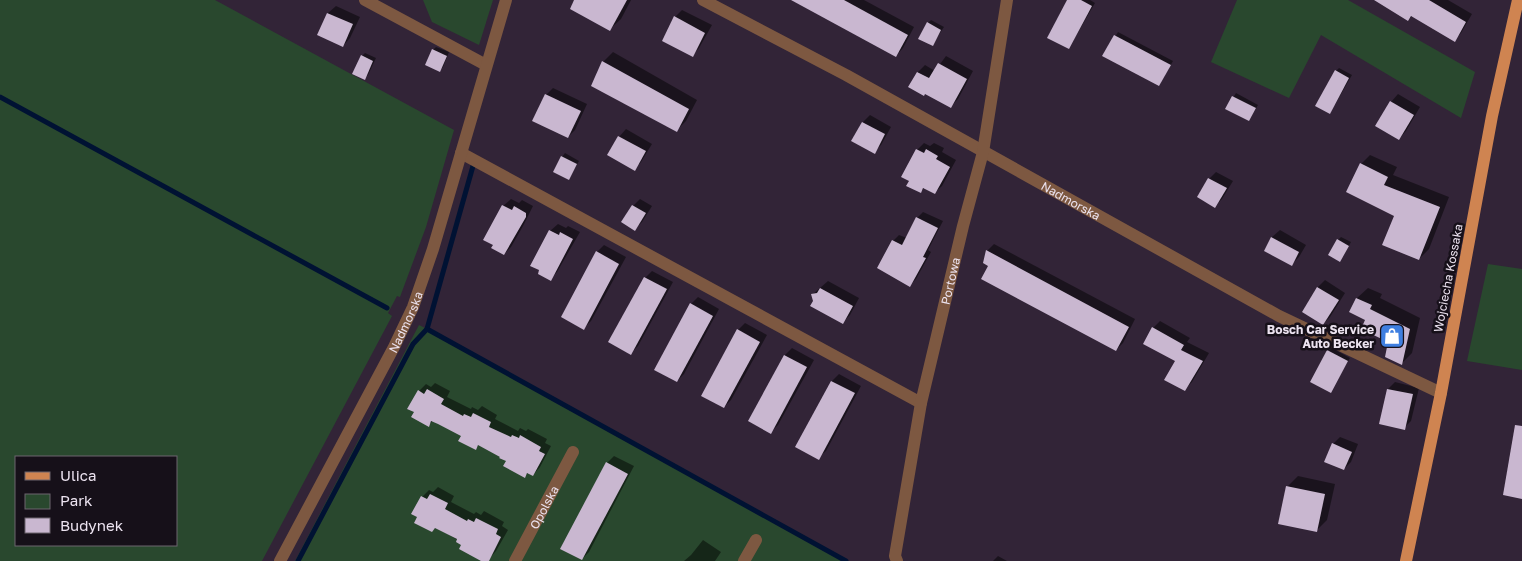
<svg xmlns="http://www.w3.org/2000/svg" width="1522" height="561" font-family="'Golos Text',sans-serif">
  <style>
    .green { fill: #29482e; fill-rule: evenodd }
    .shadow { fill: #0007 }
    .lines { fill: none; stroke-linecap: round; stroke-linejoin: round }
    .stream { stroke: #001233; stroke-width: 5 }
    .building { fill: #c9b7d0 }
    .minor { stroke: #7d5841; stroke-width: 12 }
    .major { stroke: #cf8451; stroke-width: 12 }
    .labels { text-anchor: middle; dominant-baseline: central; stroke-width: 5; stroke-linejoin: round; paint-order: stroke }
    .street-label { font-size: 12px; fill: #ece3f0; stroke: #161019 }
    .poi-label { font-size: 12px; font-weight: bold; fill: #ece3f0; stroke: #161019; text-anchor: end }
  </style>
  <rect width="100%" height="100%" fill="#322437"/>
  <!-- green -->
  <g class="green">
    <path d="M0,0H215L454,130L426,227L400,297L397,296L388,313L392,316L262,561H0ZM16,457H176V545H16Z"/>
    <path d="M423,0H493L479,45L432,22Z"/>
    <path d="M1237,0H1348L1475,72L1461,118L1321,35L1289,98L1211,62Z"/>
    <path d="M1488,264L1522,269V370L1467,361Z"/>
    <path d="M419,325L427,329L846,561H295Z"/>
  </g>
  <!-- shadow -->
  <g class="shadow">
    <path d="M576,0H631L621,19L610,29Z"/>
    <path d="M794,0H864L914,27L903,48L896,56Z"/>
    <path d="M1069,0H1090L1095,3L1069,48Z"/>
    <path d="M1384,0H1448L1472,14L1461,33L1454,40L1412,16L1408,20Z"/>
    <path d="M336,6L360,17L350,38L343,46L319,35L328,13Z"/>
    <path d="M682,10L712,25L699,48L692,56L675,17Z"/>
    <path d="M931,20L944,27L932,45L928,23Z"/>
    <path d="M1118,32L1173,61L1159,85L1104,56Z"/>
    <path d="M436,47L449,52L443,67L440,70L433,50Z"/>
    <path d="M613,52L697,100L686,121L677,130L603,62Z"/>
    <path d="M365,53L376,58L368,75L365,78L362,56Z"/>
    <path d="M946,56L973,71L958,99L951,106L925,92L910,87L918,72L925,65L935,71Z"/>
    <path d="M1339,68L1352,75L1330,113L1336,71Z"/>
    <path d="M553,88L587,104L575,130L568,137L546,95Z"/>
    <path d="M1236,93L1258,105L1249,120L1227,108Z"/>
    <path d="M1398,94L1420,107L1406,131L1399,139L1377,126L1391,102Z"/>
    <path d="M870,115L891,127L881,145L874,152L853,140L863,122Z"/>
    <path d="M626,129L652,144L641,162L634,170L619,137Z"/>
    <path d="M924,143L930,146L934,143L944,148L942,152L956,160L942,186L934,193L925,187L920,192L917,150Z"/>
    <path d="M565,153L579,161L569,178L562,157Z"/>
    <path d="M1370,155L1397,167L1393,175L1449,197L1429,249L1419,259L1395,215L1361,164Z"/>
    <path d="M1216,172L1233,181L1222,199L1215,206L1199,197L1209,179Z"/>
    <path d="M511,199L519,203L522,200L533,206L523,226L511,247L504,254L494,244L485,239L503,206Z"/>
    <path d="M640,199L652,206L642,222L635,229L633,206Z"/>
    <path d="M923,212L943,221L928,250L931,252L916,279L910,285L893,241L899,235L907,238L917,218Z"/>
    <path d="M558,224L566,228L568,226L580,232L557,272L550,279V231Z"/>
    <path d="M1280,230L1306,245L1299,257L1292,264L1266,250L1272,237Z"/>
    <path d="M1341,237L1351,242L1343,257L1338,240Z"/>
    <path d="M994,244L1135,319L1123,343L1116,350L987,251Z"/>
    <path d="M604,245L626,257L591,321L584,328L597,252Z"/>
    <path d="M652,271L673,282L638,346L631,353L645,278Z"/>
    <path d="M1325,280L1345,293L1330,317L1323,324L1303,311L1318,287Z"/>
    <path d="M828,281L859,298L850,315L843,322L812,295Z"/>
    <path d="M1368,288L1382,294L1380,298L1420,318L1412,353L1401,364L1389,341L1367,319L1351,312L1357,298Z"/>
    <path d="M698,297L719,309L684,374L677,381L691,304Z"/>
    <path d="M1160,321L1190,338L1187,342L1209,353L1192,382L1185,389L1177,361L1153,328Z"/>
    <path d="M745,323L767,335L731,400L724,407L738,330Z"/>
    <path d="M792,348L814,360L778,425L771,432L750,420L785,355Z"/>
    <path d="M1332,348L1350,358L1330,392L1328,351Z"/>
    <path d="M839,374L861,386L826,451L818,458L797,446L832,381Z"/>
    <path d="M1395,382L1419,388L1411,421L1404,428L1388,389Z"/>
    <path d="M435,383L450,391L447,397L471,409L472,407L478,410L482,406L497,415L495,419L518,431L520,428L526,431L528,429L547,439L545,443L551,446L540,467L533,475L529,472L524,476L502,456L479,444L475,449L462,435L433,421L428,425L415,412L419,391L426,384L431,387Z"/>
    <path d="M1340,437L1358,444L1351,462L1344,469L1333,444Z"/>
    <path d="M614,456L634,466L589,552L582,559L607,463Z"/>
    <path d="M1298,476L1335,484L1327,520L1316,531L1288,486Z"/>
    <path d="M438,487L454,496L451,502L474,514L476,512L481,515L484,511L504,522L502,526L508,530L496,551L489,559L436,527L432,531L422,497L429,490L433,492Z"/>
    <path d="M703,540L721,552L715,561H684L691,555Z"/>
    <path d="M998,556L1007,561H993Z"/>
  </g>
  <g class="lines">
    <!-- stream -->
    <g class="stream">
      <path d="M0,97L387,308"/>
      <path d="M427,329L846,561"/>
      <path d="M298,561L413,344L427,329L473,166"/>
    </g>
  </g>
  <!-- building -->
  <g class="building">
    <path d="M574,0H627L610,31L570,9Z"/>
    <path d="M791,0H844L908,35L896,57Z"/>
    <path d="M1067,0H1081L1092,6L1069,49L1047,38Z"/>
    <path d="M1374,0H1429L1466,22L1455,42L1411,16L1408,21Z"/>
    <path d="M327,13L353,24L343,47L317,35Z"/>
    <path d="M674,16L705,33L693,57L662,41Z"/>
    <path d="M927,22L941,30L933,46L918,39Z"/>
    <path d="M1114,35L1171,65L1159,86L1102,56Z"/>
    <path d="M432,49L447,56L440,72L425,65Z"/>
    <path d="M361,55L373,61L365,80L352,74Z"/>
    <path d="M602,61L689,109L677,132L591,86Z"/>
    <path d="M938,63L967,79L951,108L925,94L924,96L908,87L917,72L929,78Z"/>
    <path d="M1335,70L1349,78L1330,114L1315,106Z"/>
    <path d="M545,94L581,111L568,138L532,121Z"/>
    <path d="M1232,96L1256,108L1249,121L1225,109Z"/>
    <path d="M1390,101L1414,115L1399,140L1375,126Z"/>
    <path d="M862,122L885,134L875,154L851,141Z"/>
    <path d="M618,136L646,151L635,171L607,155Z"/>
    <path d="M916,149L924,153L926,149L938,156L936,159L950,167L935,194L923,188L921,193L906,186L909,181L901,177Z"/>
    <path d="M561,156L577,164L569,180L553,172Z"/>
    <path d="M1360,163L1388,177L1384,185L1440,207L1419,260L1382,245L1394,216L1346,192Z"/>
    <path d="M1208,178L1227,188L1215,208L1197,197Z"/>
    <path d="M502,205L512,210L514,206L526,213V217L504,255L491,248L493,245L483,240Z"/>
    <path d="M632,205L646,213L635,231L621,222Z"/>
    <path d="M916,217L938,228L923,257L926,258L910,287L877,268L892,240L902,245Z"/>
    <path d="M549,230L559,235L560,232L573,239L551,281L538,274L539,270L530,266Z"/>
    <path d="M1271,237L1299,252L1292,266L1264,251Z"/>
    <path d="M1337,239L1349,246L1340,262L1328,255Z"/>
    <path d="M986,250L1129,327L1116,351L981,279L988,266L983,263Z"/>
    <path d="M596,251L619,264L584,330L561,317Z"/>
    <path d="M644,277L667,289L631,355L608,342Z"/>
    <path d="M1317,287L1339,300L1323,325L1302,312Z"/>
    <path d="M820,288L853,306L843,324L810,306L813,301L811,294L817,293Z"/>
    <path d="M1356,298L1372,305L1370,309L1410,329L1402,365L1385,357L1388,342L1361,329L1365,320L1349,312Z"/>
    <path d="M690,303L713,316L677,382L654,370Z"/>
    <path d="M1152,327L1184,345L1181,350L1203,361L1185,391L1164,380L1175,361L1143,344Z"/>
    <path d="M737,329L760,342L724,408L701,396Z"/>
    <path d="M1327,350L1348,361L1331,393L1310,382Z"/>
    <path d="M784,355L807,367L771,434L748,421Z"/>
    <path d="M831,381L855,393L819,460L795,447Z"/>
    <path d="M427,389L444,399L441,404L463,416L464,414L471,417L473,413L491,422L489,427L511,437L512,435L519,438L520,435L541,447L539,451L545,454L533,476L527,473L525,478L503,466L506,461L499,458L500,457L478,445L476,450L458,441L461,436L438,424L431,421L429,427L411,417L414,412L407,409L418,390L424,394Z"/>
    <path d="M1387,389L1413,394L1405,430L1379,424Z"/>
    <path d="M1515,425L1522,426V499L1503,495Z"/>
    <path d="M1332,443L1352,452L1344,470L1324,462Z"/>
    <path d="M606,462L628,474L582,560L560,549Z"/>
    <path d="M1286,486L1325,494L1317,532L1278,524Z"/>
    <path d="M430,494L448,503L445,509L467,521L468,519L474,522L476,518L498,529L496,534L501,537L489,561H481L459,549L461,545L456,542L457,539L435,528L432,532L414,523L417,517L411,514L421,496L427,499Z"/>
  </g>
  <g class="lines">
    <!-- minor -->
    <g class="minor">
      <path d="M365,0L486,65"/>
      <path id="s1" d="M703,0L846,75L1279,316L1441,393"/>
      <path d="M461,153L921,403"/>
      <path id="s2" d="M280,561L394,347L413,307L433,249L506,0"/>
      <path id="s3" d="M515,561L573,452"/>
      <path d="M744,561L756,540"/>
      <path id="s4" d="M897,561L895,556L921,403L963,226L983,152L1007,0"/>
    </g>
    <!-- major -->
    <path class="major" d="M1406,561L1441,393L1492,116L1518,0"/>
  </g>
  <!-- icons -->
  <defs>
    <symbol id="shop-square" viewBox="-11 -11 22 22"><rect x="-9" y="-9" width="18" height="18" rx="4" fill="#3f7fe0" stroke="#161019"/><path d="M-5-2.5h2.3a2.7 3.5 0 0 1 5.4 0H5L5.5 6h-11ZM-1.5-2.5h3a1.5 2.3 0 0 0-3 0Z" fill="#fff"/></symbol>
  </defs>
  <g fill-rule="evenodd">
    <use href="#shop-square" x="1378" y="322" width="28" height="28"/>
  </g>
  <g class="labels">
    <!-- street labels -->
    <g class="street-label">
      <text stroke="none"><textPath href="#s1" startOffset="419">Nadmorska</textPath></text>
      <text transform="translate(1448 278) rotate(-79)">Wojciecha Kossaka</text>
      <text stroke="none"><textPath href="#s4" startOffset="286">Portowa</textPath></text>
      <text stroke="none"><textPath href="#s2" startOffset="270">Nadmorska</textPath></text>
      <text stroke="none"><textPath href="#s3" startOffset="61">Opolska</textPath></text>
    </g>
    <!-- poi labels -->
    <g class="poi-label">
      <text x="1374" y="329">Bosch Car Service<tspan x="1374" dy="14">Auto Becker</tspan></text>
    </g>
  </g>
  <!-- legend -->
  <rect x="15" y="456" width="162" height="90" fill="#161019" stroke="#6c646f"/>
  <rect x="25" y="472" width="25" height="8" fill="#cf8451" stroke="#6c646f"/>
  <text x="60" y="481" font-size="15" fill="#ece3f0">Ulica</text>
  <rect x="25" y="494" width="25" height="15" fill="#29482e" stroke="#6c646f"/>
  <text x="60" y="506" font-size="15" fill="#ece3f0">Park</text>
  <rect x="25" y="518" width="25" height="15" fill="#c9b7d0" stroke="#6c646f"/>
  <text x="60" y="531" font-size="15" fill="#ece3f0">Budynek</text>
</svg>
